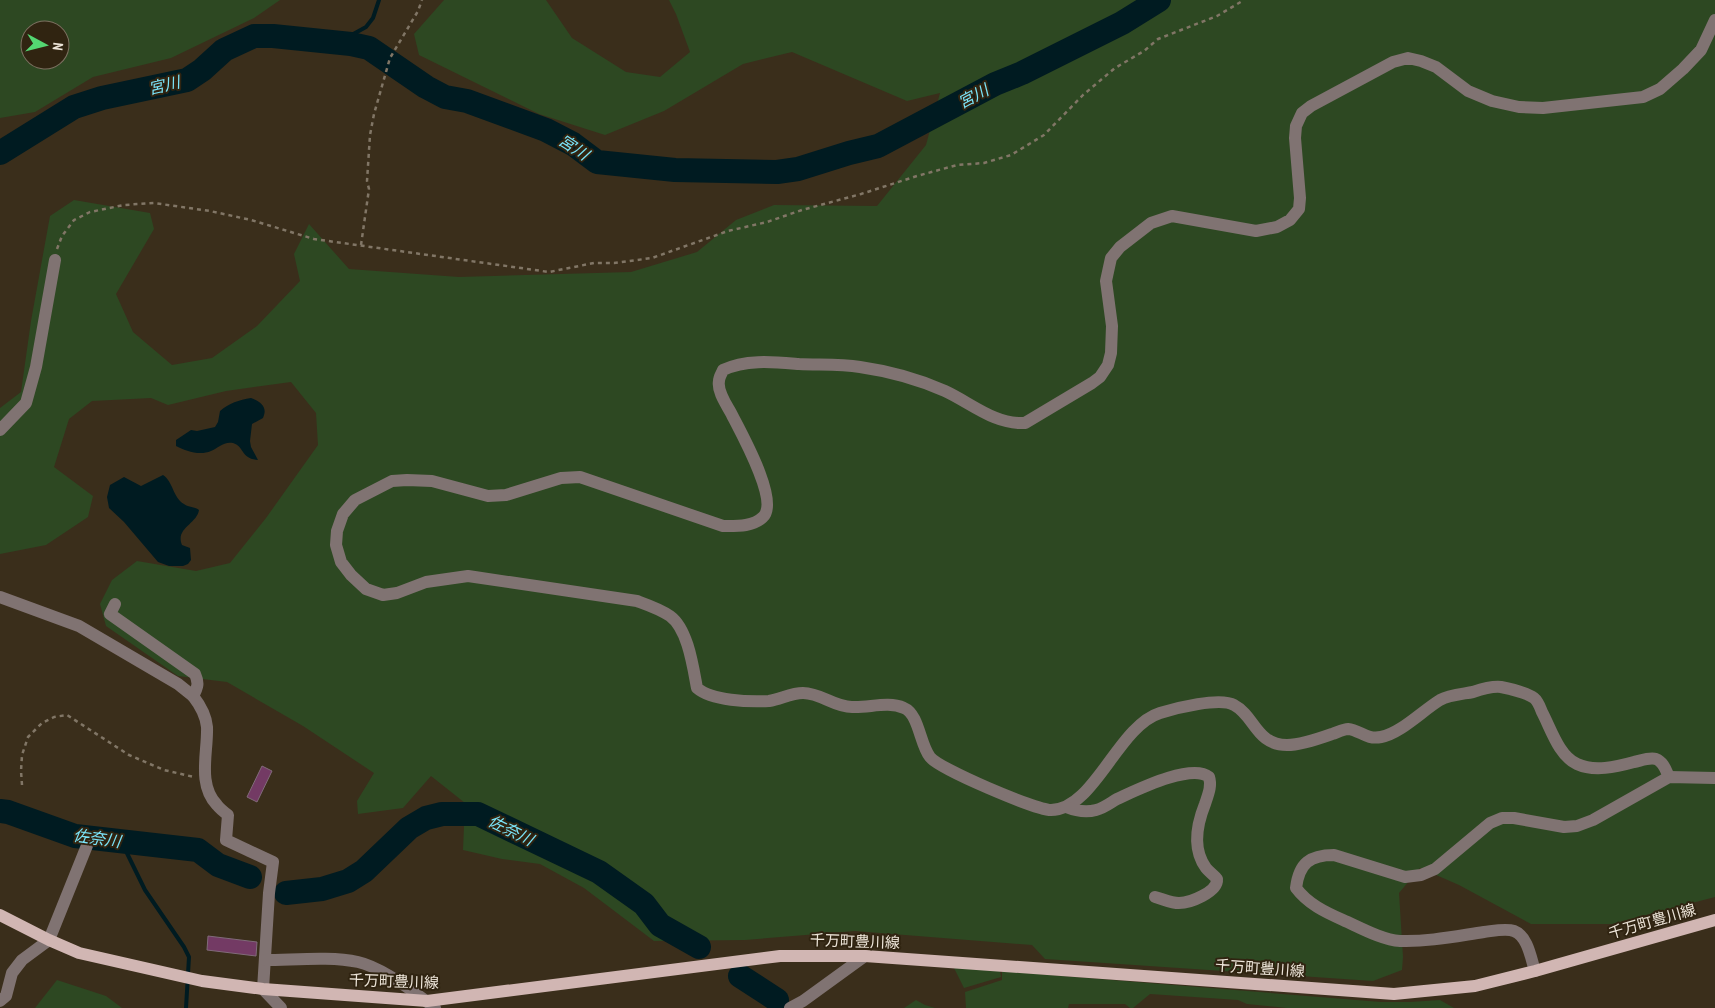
<svg xmlns="http://www.w3.org/2000/svg" width="1715" height="1008" font-family="'PT Sans Narrow','Noto Sans JP',sans-serif">
  <style>
    .green { fill: #2d4822; fill-rule: evenodd }
    .water { fill: #001b21 }
    .lines { fill: none; stroke-linecap: round; stroke-linejoin: round }
    .stream { stroke: #001b21; stroke-width: 4 }
    .river { stroke: #001b21; stroke-width: 24 }
    .building { fill: #733a64; stroke: #816b7a }
    .path { stroke: #817666; stroke-width: 2.5; stroke-dasharray: 4 4; stroke-linecap: butt }
    .minor { stroke: #807372; stroke-width: 12 }
    .major { stroke: #d1b6b3; stroke-width: 12 }
    .labels { text-anchor: middle; dominant-baseline: central; stroke-width: 4; stroke-linejoin: round; paint-order: stroke }
    .street-label { font-size: 15px; fill: #ede5d9; stroke: #302411 }
    .water-label { font-size: 16px; font-style: italic; fill: #7be5fa; stroke: #302411 }
  </style>
  <rect width="100%" height="100%" fill="#3a2e1b"/>
  <!-- green -->
  <g class="green">
    <path d="M0,0H280L254,18L171,58L93,77L35,112L0,118ZM30,30H60V60H30Z"/>
    <path d="M444,0H546L572,38L626,72L660,77L690,52L676,14L669,0H1715V897L1612,924H1531L1459,885L1420,868L1399,893L1403,957L1402,970L1373,981L1045,959L1032,945L855,931L745,940L654,941L584,888L540,864L502,859L463,850L465,803L431,776L403,808L358,814L357,801L374,773L303,726L227,682L178,676L106,626L100,604L112,580L137,561L196,571L230,563L266,518L318,445L316,413L291,382L226,391L168,405L151,398L92,401L69,419L54,467L93,496L88,517L46,545L0,554V408L21,392L31,321L50,216L74,200L150,213L154,229L116,294L133,332L172,365L212,358L257,326L300,281L294,254L309,224L349,269L459,277L631,272L697,252L736,220L774,205L877,206L926,145L940,93L907,101L792,52L743,64L664,111L605,135L539,114L419,55L414,34Z"/>
    <path d="M954,968L1000,971L1001,977L964,988Z"/>
    <path d="M1002,971L1381,1002H1410L1440,1000L1454,1008H1287L1247,1004L1238,1000L1150,994L1133,1008H1130L1125,1004H1069L1068,1008H966L965,992L1002,980Z"/>
    <path d="M57,980L106,996L122,1008H35Z"/>
    <path d="M916,1000L925,1005L935,1008H904Z"/>
  </g>
  <!-- water -->
  <g class="water">
    <path d="M251,398C261,402 268,407 263,418L252,424L250,441L251,447L258,460C241,459 244,446 233,443C224,441 218,448 211,451C200,456 185,451 176,446V440L191,430L197,431L215,427L218,422L220,411C229,403 239,400 251,398Z"/>
    <path d="M163,475C173,481 173,498 184,504C189,508 194,506 199,510C197,524 175,528 182,545L190,548L191,560L188,564L183,566H169L158,562L124,522L109,508L107,497L110,485L124,477L141,486Z"/>
  </g>
  <g class="lines">
    <!-- stream -->
    <g class="stream">
      <path d="M337,43L366,27L373,18L379,0"/>
      <path d="M121,841L145,890L184,947L189,957L186,1008"/>
    </g>
    <!-- river -->
    <g class="river">
      <path d="M0,153L74,107L102,98L187,80L202,70L224,50L254,36H273L351,44L369,48L426,87L445,97L467,101L546,130L573,144L597,162L675,170L777,172L798,169L849,153L878,146L995,84L1022,73L1122,23L1159,0"/>
      <path d="M0,811L8,812L75,836L198,850L218,865L250,877"/>
      <path d="M286,893L322,889L348,881L364,871L409,828L426,818L442,814H478L599,872L644,904L660,925L699,947"/>
      <path d="M740,976L777,1000"/>
    </g>
  </g>
  <!-- building -->
  <g class="building">
    <path d="M262,766L272,771L257,802L247,797Z"/>
    <path d="M208,936L257,942L256,956L207,950Z"/>
  </g>
  <g class="lines">
    <!-- path -->
    <g class="path">
      <path d="M361,245L369,189L367,181L370,135L374,114L390,58L418,11L422,0"/>
      <path d="M57,249L62,236L74,220L90,212L124,205L154,203L210,211L251,220L314,239L549,272L594,263H614L652,258L728,231L767,222L802,210L861,194L917,176L957,165L984,163L1011,155L1044,135L1083,95L1115,68L1144,51L1158,39L1217,16L1244,0"/>
      <path d="M22,785L21,771L22,755L28,737L42,723L54,717L67,715L129,755L164,770L194,777"/>
    </g>
    <!-- minor -->
    <g class="minor">
      <path d="M0,430L26,403L36,367L55,260"/>
      <path d="M0,597L79,626L178,684L193,696"/>
      <path d="M115,604L110,614L195,674C199,683 198,687 193,696C200,705 206,715 207,727C208,752 197,784 217,805C220,809 224,812 228,815L226,840L273,862L269,893L263,989L281,1008"/>
      <path d="M1669,777C1666,771 1664,762 1656,759C1649,757 1640,761 1634,762C1616,767 1594,772 1577,764C1559,756 1551,729 1542,712C1540,707 1538,701 1534,698C1526,692 1511,689 1501,687C1492,686 1482,689 1473,692C1463,694 1449,695 1440,700C1422,711 1401,733 1381,737C1366,740 1360,730 1348,729C1343,729 1336,733 1332,734C1318,739 1301,745 1287,745C1256,745 1255,716 1234,705C1220,697 1176,708 1160,713C1118,726 1094,810 1051,810C1036,810 939,769 930,757C920,745 919,714 904,708C888,701 869,708 852,707C834,707 821,693 803,693C791,693 781,699 769,701C749,702 712,701 697,688C693,667 688,629 670,616C660,609 648,605 637,601L468,576L426,582L397,593L383,595L366,589L351,575L341,562L336,545L337,531L343,514L355,500L392,481L407,480L432,481L488,496L506,495L561,478L580,477L723,526C736,526 753,527 763,517C780,501 740,431 731,413C726,404 717,391 719,381C719,377 722,373 723,370C746,359 774,362 799,364C819,365 840,364 860,367C888,371 918,379 945,391C971,403 995,425 1025,423L1092,383L1100,377L1108,365L1111,353L1112,326L1106,281L1111,258L1120,247L1151,223L1172,216L1256,231L1277,227L1290,220L1299,209L1300,198L1295,138L1296,126L1302,113L1311,106L1393,62L1408,58L1421,61L1436,67L1468,91L1492,101L1519,107L1543,108L1643,97L1660,89L1683,69L1701,50L1715,20"/>
      <path d="M1066,807C1076,811 1085,813 1096,810C1104,808 1110,803 1117,799C1137,790 1191,763 1209,777C1212,786 1208,795 1205,804C1197,824 1192,849 1206,868C1209,872 1214,875 1217,879C1218,892 1190,903 1179,903C1171,903 1163,899 1155,897"/>
      <path d="M265,960C293,960 331,956 358,962C381,967 416,993 435,1008"/>
      <path d="M1535,971C1531,959 1528,936 1514,931C1506,928 1493,931 1484,932C1457,936 1428,942 1400,941C1382,940 1359,927 1343,920C1325,912 1308,904 1296,888C1299,863 1310,855 1334,855L1405,877L1421,875L1435,869L1490,823L1502,818H1514L1564,827L1577,826L1593,820L1669,777L1715,778"/>
      <path d="M0,1001L6,996L12,973L22,960L49,940L88,843"/>
      <path d="M790,1008L803,1001L865,956"/>
    </g>
    <!-- major -->
    <path class="major" d="M0,915L49,940L79,953L202,981L263,989L427,1001L780,956H865L1394,994L1475,986L1535,971L1715,920"/>
  </g>
  <g class="labels">
    <!-- street labels -->
    <g class="street-label">
      <text transform="translate(1652 921) rotate(-16)">千万町豊川線</text>
      <text transform="translate(855 941) rotate(2)">千万町豊川線</text>
      <text transform="translate(1260 968) rotate(4)">千万町豊川線</text>
      <text transform="translate(394 981) rotate(2)">千万町豊川線</text>
    </g>
    <!-- water labels -->
    <g class="water-label">
      <text transform="translate(164 85) rotate(-13)">宮川</text>
      <text transform="translate(973 96) rotate(-28)">宮川</text>
      <text transform="translate(574 147) rotate(33)">宮川</text>
      <text transform="translate(511 830) rotate(26)">佐奈川</text>
      <text transform="translate(97 838) rotate(8)">佐奈川</text>
    </g>
  </g>
  <!-- north arrow -->
  <g transform="translate(45 45) rotate(97)"><circle r="24" fill="#302411" stroke="#7c7161"/>
  <path d="M0-4L9 19L0 12L-9 19Z" fill="#54d672"/>
  <text y="-8" font-size="14" font-weight="bold" text-anchor="middle" fill="#ede5d9">N</text>
  </g>
</svg>
